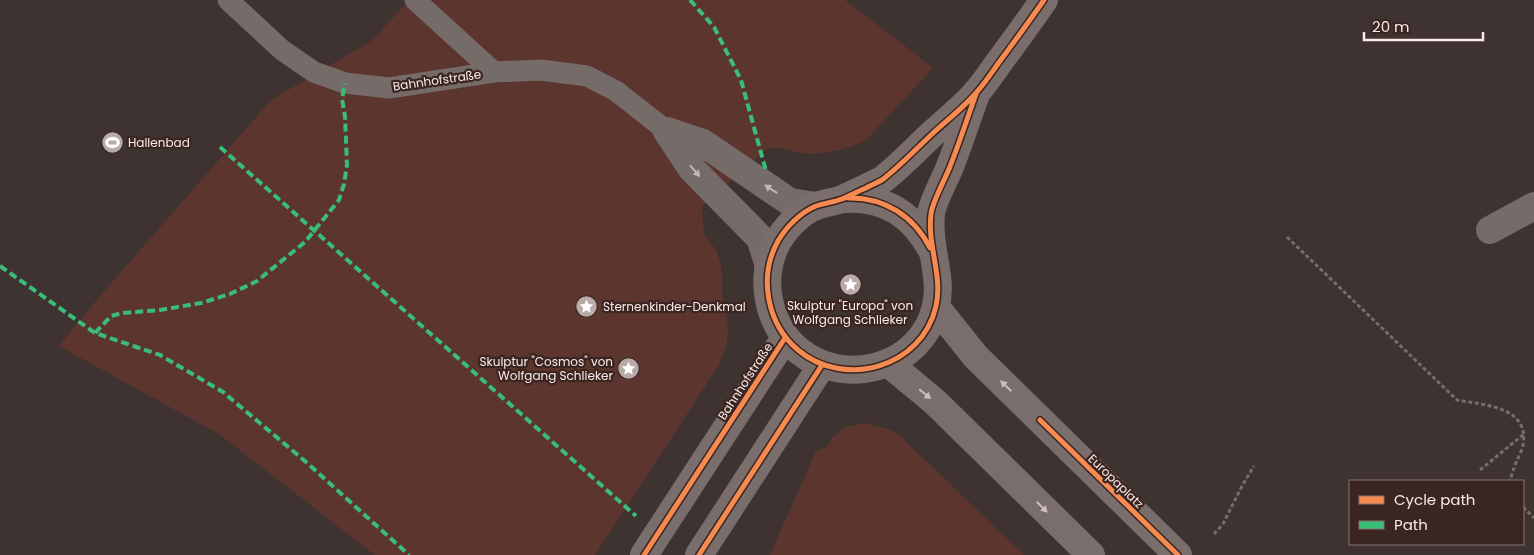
<svg xmlns="http://www.w3.org/2000/svg" width="1534" height="555" font-family="Poppins,sans-serif">
  <style>
    .green { fill: #5c362e }
    .lines { fill: none; stroke-linecap: round; stroke-linejoin: round }
    .path { stroke: #766e6c; stroke-width: 3; stroke-dasharray: 4 2.5; stroke-linecap: butt }
    .lane { stroke: #756b69; stroke-width: 21 }
    .street { stroke: #756b69; stroke-width: 28 }
    .secondary { stroke: #796e6c; stroke-width: 28 }
    .quiet { stroke: #3abd76; stroke-width: 4; stroke-dasharray: 8 4; stroke-linecap: butt }
    .cycleway-casing { stroke: #3a2521; stroke-width: 8 }
    .cycleway { stroke: #f68b52; stroke-width: 5 }
    .oneway { fill: #c4b7b5 }
    .oneway2 { fill: #ccbfbc }
    .labels { text-anchor: middle; dominant-baseline: central; stroke-width: 4.5; stroke-linejoin: round; paint-order: stroke }
    .street-label { font-size: 12px; fill: #f9eae7; stroke: #3a2521 }
    .poi-label { font-size: 12px; fill: #f9eae7; stroke: #3a2521; text-anchor: start }
  </style>
  <rect width="100%" height="100%" fill="#3f3331"/>
  <!-- green -->
  <g class="green">
    <path d="M409,0H845L933,68L866,140C850,149 818,156 800,153C788,150 780,147 768,148L702,206L704,234L716,250L720,261L722,273V295L728,326L727,344L719,365L595,555H375L219,434L59,346L100,296L271,100L373,40Z"/>
    <path d="M864,423L888,429L899,435L1024,555H770L816,451L827,447L833,437L846,427Z"/>
  </g>
  <g class="lines">
    <!-- path -->
    <g class="path">
      <path d="M1287,237L1457,400C1483,405 1530,406 1523,445C1522,451 1518,457 1516,463C1513,469 1512,475 1510,481"/>
      <path d="M1480,470L1524,434"/>
      <path d="M1523,507L1534,518"/>
      <path d="M1214,534L1223,524L1242,486L1254,466"/>
    </g>
    <!-- lane -->
    <g class="lane">
      <path d="M228,0L282,50L314,72L345,83L389,88L494,72L541,70L587,76L616,91L667,131"/>
      <path d="M415,0L494,72"/>
    </g>
    <!-- street -->
    <g class="street">
      <path d="M667,131L692,169L760,238L769,266"/>
      <path d="M667,131L703,143L790,202L816,206"/>
      <path d="M1490,230L1534,206"/>
    </g>
    <!-- secondary -->
    <g class="secondary">
      <path d="M976,94C967,119 959,144 949,169C944,181 932,203 931,214C927,246 943,275 936,306C922,368 844,389 798,350C767,324 758,277 778,241C786,227 801,212 816,206C825,203 834,202 842,199C850,196 858,191 866,188C871,185 877,183 882,180C899,167 915,150 931,135C946,121 963,108 976,93C985,83 992,72 1000,61C1015,41 1030,20 1044,0"/>
      <path d="M844,199C887,197 913,215 933,252"/>
      <path d="M936,307L976,357L1178,555"/>
      <path d="M888,363L935,402L1091,555"/>
      <path d="M644,555L785,338"/>
      <path d="M699,555L822,365"/>
    </g>
    <!-- quiet -->
    <g class="quiet">
      <path d="M690,0L714,27L741,80L766,171"/>
      <path d="M220,147L636,516"/>
      <path d="M0,266L95,333L160,355L223,392L306,462L409,555"/>
      <path d="M95,333L111,316L122,313L160,310L201,303L230,294L257,281L305,242L339,200L344,184L347,165L345,116L342,99L345,83"/>
    </g>
    <defs>
      <g id="cycleway">
        <path d="M976,94C967,119 959,144 949,169C944,181 932,203 931,214C927,246 943,275 936,306C922,368 844,389 798,350C767,324 758,277 778,241C786,227 801,212 816,206C825,203 834,202 842,199C850,196 858,191 866,188C871,185 877,183 882,180C899,167 915,150 931,135C946,121 963,108 976,93C985,83 992,72 1000,61C1015,41 1030,20 1044,0"/>
        <path d="M848,198C884,197 914,216 930,248"/>
        <path d="M1040,420L1178,555"/>
        <path d="M644,555L785,338"/>
        <path d="M699,555L822,365"/>
      </g>
    </defs>
    <!-- cycleway casing -->
    <use href="#cycleway" class="cycleway-casing"/>
    <!-- cycleway -->
    <use href="#cycleway" class="cycleway"/>
  </g>
  <!-- one-way arrows -->
  <defs><path id="oneway-solid" d="M-6-.8H1V-3.2L6.5 0L1 3.2V.8H-6Z" transform="scale(1.25)"/></defs>
  <g class="oneway">
    <use href="#oneway-solid" transform="translate(695 171) rotate(49)"/>
    <use href="#oneway-solid" transform="translate(771 189) rotate(-147)"/>
  </g>
  <g class="oneway2">
    <use href="#oneway-solid" transform="translate(1006 386) rotate(-136)"/>
    <use href="#oneway-solid" transform="translate(925 394) rotate(39)"/>
    <use href="#oneway-solid" transform="translate(1042 507) rotate(45)"/>
  </g>
  <!-- icons -->
  <defs>
    <symbol id="stadium-disc" viewBox="-11 -11 22 22"><circle r="9.5" fill="#b8aaa7" stroke="#3a2521"/><path d="M0-5a6.5 5 0 1 0 0 10a6.5 5 0 1 0 0-10ZM-3.5-1.8h7v3.6h-7Z" fill="#fff"/></symbol>
    <symbol id="sight-disc" viewBox="-11 -11 22 22"><circle r="9.5" fill="#b8aaa7" stroke="#3a2521"/><path d="M0-6L1.8-2.2L6-1.7L2.9 1.2L3.7 5.4L0 3.3L-3.7 5.4L-2.9 1.2L-6-1.7L-1.8-2.2Z" fill="#fff"/></symbol>
  </defs>
  <g fill-rule="evenodd">
    <use href="#stadium-disc" x="100" y="130" width="25" height="25"/>
    <use href="#sight-disc" x="838" y="272" width="25" height="25"/>
    <use href="#sight-disc" x="574" y="294" width="25" height="25"/>
    <use href="#sight-disc" x="616" y="356" width="25" height="25"/>
  </g>
  <g class="labels">
    <!-- street labels -->
    <g class="street-label">
      <text transform="translate(437 80) rotate(-8)">Bahnhofstraße</text>
      <text transform="translate(745 381) rotate(-57)">Bahnhofstraße</text>
      <text transform="translate(1116 481) rotate(44)">Europaplatz</text>
    </g>
    <!-- poi labels -->
    <g class="poi-label">
      <text x="128" y="142">Hallenbad</text>
      <text x="850" y="305" text-anchor="middle">Skulptur "Europa" von<tspan x="850" dy="14">Wolfgang Schlieker</tspan></text>
      <text x="603" y="306">Sternenkinder-Denkmal</text>
      <text x="613" y="361" text-anchor="end">Skulptur "Cosmos" von<tspan x="613" dy="14">Wolfgang Schlieker</tspan></text>
    </g>
  </g>
  <!-- legend -->
  <rect x="1349" y="480" width="175" height="65" fill="#3a2521" stroke="#867470"/>
  <rect x="1359" y="496" width="25" height="8" fill="#f68b52" stroke="#867470"/>
  <text x="1394" y="505" font-size="15" fill="#f9eae7">Cycle path</text>
  <rect x="1359" y="521" width="25" height="8" fill="#3abd76" stroke="#867470"/>
  <text x="1394" y="530" font-size="15" fill="#f9eae7">Path</text>
  <!-- scale -->
  <path d="M1364 32v8h119v-8" fill="none" stroke="#f9eae7" stroke-width="2.5"/>
  <text x="1372" y="32" font-size="15" fill="#f9eae7" stroke="#3a2521" stroke-width="4" paint-order="stroke">20 m</text>
</svg>
